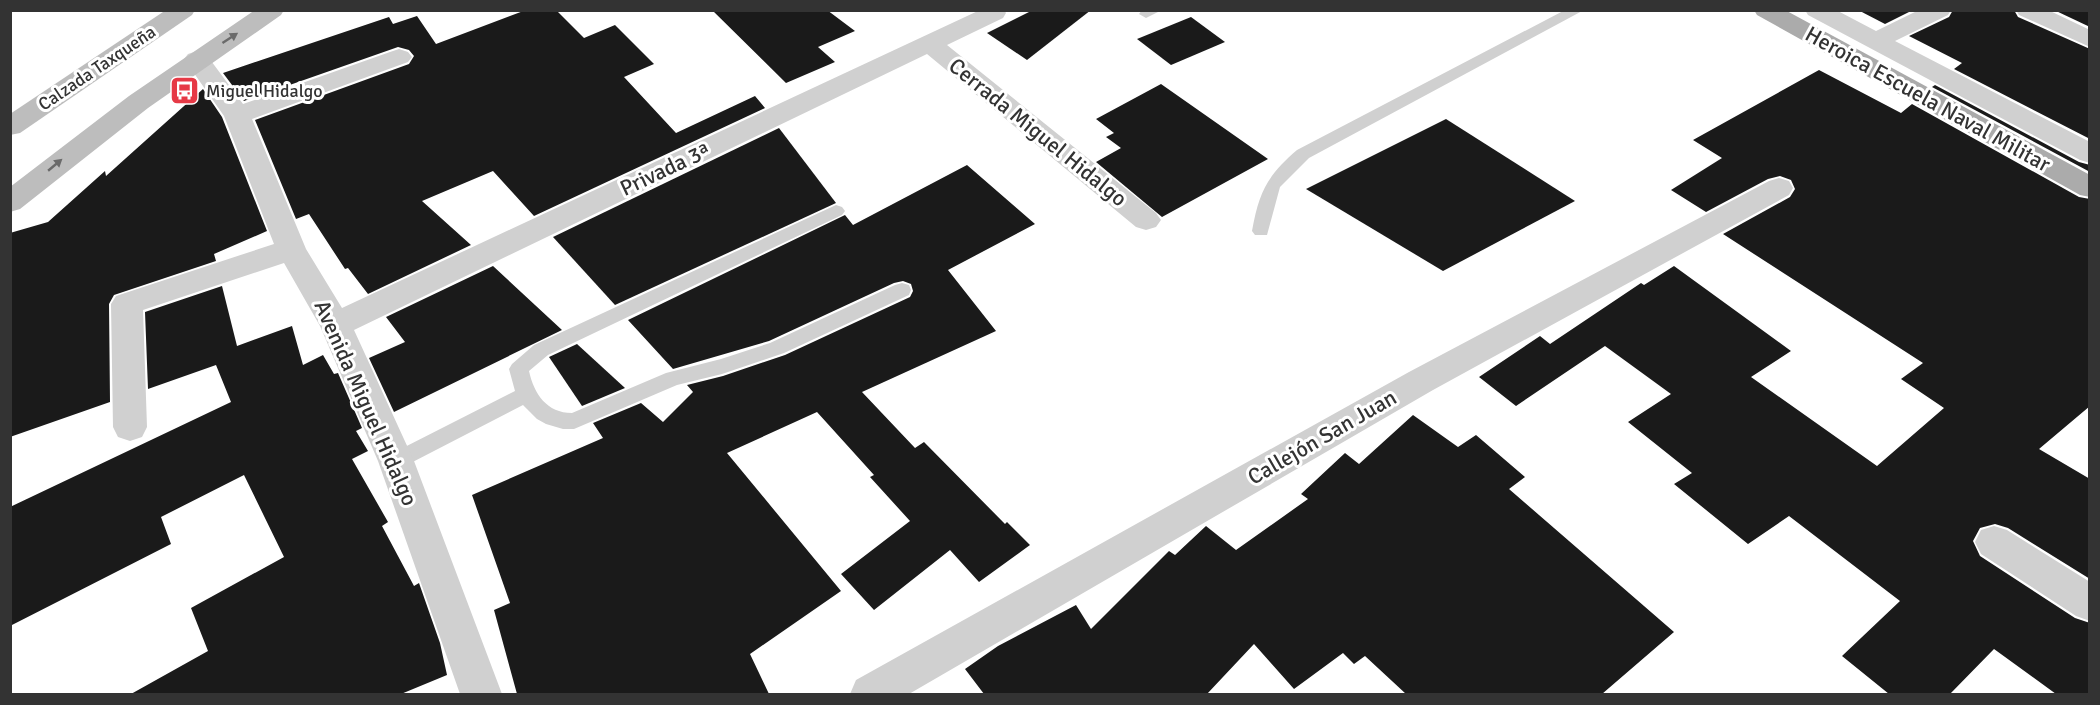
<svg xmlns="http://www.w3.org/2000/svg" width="2100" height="705" font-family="Signika,sans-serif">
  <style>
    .building { fill: #1a1a1a }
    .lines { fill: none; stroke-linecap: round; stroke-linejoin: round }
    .lane { fill: #d0d0d0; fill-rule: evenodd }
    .street { fill: #d0d0d0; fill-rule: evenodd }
    .secondary { fill: #bdbdbd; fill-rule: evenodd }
    .primary { fill: #ababab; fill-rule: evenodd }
    .oneway { fill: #6a6a6a }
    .labels { text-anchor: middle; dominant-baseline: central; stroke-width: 6; stroke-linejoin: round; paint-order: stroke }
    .far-street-label { font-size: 18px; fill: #333; stroke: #fff }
    .far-poi-label { font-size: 18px; fill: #333; stroke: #fff; text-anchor: start }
    .street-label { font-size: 22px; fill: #333; stroke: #fff }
  </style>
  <rect width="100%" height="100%" fill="#fff"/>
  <!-- building -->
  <g class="building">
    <path d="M526,10H556L584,38L615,25L654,64L624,77L676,133L755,96L765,108L534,216L493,171L422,201L471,245L368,294L348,268L345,269L309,214L296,219L255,120L409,64L414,56L409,50L398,47L244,101L223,73L389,17L393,24L417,16L436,44Z"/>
    <path d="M712,10H827L855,31L818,47L835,62L786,83Z"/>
    <path d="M1033,10H1091L1027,60L987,33Z"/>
    <path d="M1858,10H1913L1885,24Z"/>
    <path d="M1953,10H2014L2018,17L2090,49V139L1954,69L1962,63L1909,36L1949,17Z"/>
    <path d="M2054,10H2090V27Z"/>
    <path d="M1191,17L1225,42L1171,65L1137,39Z"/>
    <path d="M1819,70L1901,113L1912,104L2079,197L2090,199V406L2039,449L2090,479V579L2008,528L1995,524L1980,528L1973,541L1980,556L2075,618L2090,623V694H2056L1994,649L1950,694H1889L1842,656L1900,601L1789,516L1748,544L1674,484L1692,473L1628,422L1671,394L1605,346L1516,406L1479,377L1540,336L1550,344L1641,283L1644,285L1674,266L1791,351L1751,377L1877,466L1944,408L1901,379L1923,363L1723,234L1790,197L1795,189L1791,180L1780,176L1768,179L1706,212L1671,190L1722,158L1693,140Z"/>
    <path d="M1161,84L1268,159L1162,217L1096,162L1121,148L1106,137L1114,133L1096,119Z"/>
    <path d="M1935,85L2079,162L2090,165V172L1932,87Z"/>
    <path d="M203,89L222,117L267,231L214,254L216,261L114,295L109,304L110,402L10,437V233L48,222L105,171L106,176Z"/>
    <path d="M1446,119L1575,201L1443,271L1306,189Z"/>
    <path d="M779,128L836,203L615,305L553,237Z"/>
    <path d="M967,165L1035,224L948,270L996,331L862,392L915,448L924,442L1005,524L1007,522L1030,545L979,582L950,550L874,610L841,574L910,521L870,477L874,475L817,412L727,453L841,591L750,654L769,694H517L494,610L510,603L472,495L603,438L593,423L641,403L663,422L693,392L687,385L723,376L785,355L910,297L913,291L911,284L903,281L894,283L769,341L673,369L628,320L845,215L853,225Z"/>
    <path d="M493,266L562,330L394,412L369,358L405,342L386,317Z"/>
    <path d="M222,286L237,346L292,326L303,365L323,355L334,374L338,373L362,428L356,431L368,451L352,459L388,522L382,526L414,586L419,583L440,643L447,675L401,694H131L208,651L191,608L284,557L244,475L161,517L171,544L10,626V507L231,402L216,365L148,389L145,312Z"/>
    <path d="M577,344L625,388L582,406L549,357Z"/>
    <path d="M1413,415L1458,447L1476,435L1525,477L1509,489L1674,632L1602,694H1406L1365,656L1354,664L1343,653L1294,689L1254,644L1207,694H984L965,669L998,646L1076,605L1091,629L1169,551L1175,555L1206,526L1236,550L1308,499L1301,494L1345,453L1359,464Z"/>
  </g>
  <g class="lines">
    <!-- lane -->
    <g class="lane">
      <path d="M1142,10H1162L1146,18L1139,14Z"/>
      <path d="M1565,10H1584L1309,158L1280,187L1267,235H1255L1252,231C1259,192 1267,176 1297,150Z"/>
      <path d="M836,205L842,207L845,211L842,215L548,355L529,371C534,394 547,413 572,413L666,373L721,359L770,343L895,285L902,283L909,285L911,290L909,295L784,353L722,374L677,385L574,429H563L546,424L537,419L523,405L403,467L396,470L389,467L385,461L389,455L515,391L509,369L512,364L534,345Z"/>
    </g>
    <!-- street -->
    <g class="street">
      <path d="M980,10H1004L1006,13L1003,18L947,45L1156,213L1161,220L1156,227L1146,230L1136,227L927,54L354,330L414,461L502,694H460L378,461L320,326L284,263L143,310L147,427L142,437L130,441L118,437L113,427L111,304L116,296L274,244L224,116L184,59L188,54L197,51L206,54L243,104L390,52L399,49L408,52L412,57L408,62L252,119L306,249L342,308Z"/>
      <path d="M1805,10H1836L1876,31L1919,10H1951L1948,15L1895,41L2090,142V163L2080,160L1808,15Z"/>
      <path d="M2016,10H2048L2090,30V47L2019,15Z"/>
      <path d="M1779,178L1789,181L1793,188L1789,195L1433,390L909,694H850L856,680L1409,372L1769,181Z"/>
      <path d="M1994,526L2007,530L2090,582V621L2076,616L1981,554L1975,542L1981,530Z"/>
    </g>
    <!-- secondary -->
    <g class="secondary">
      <path d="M166,10H195L192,15L20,133L10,135V114Z"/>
      <path d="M255,10H284L281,15L148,108L20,209L10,212V187L129,96Z"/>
    </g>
    <!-- primary -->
    <path class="primary" d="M1754,10H1785L2090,175V197L2080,195L1757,15Z"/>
  </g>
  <!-- one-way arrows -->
  <defs><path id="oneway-solid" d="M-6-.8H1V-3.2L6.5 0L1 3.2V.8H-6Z" transform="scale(1.5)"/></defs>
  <g class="oneway">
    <use href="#oneway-solid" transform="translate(230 38) rotate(-33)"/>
    <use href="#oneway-solid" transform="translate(55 165) rotate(-40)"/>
  </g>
  <!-- icons -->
  <defs>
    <symbol id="bus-square" viewBox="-11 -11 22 22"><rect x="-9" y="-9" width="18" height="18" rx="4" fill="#e63946" stroke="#fff"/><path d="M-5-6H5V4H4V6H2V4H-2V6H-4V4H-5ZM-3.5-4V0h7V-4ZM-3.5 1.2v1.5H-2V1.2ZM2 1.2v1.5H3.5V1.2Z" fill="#fff"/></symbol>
  </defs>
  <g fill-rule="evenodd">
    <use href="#bus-square" x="168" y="74" width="33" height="33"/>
  </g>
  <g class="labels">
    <!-- far-street labels -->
    <g class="far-street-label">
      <text transform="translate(97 68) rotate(-34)">Calzada Taxqueña</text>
    </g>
    <!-- far-poi labels -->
    <g class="far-poi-label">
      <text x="206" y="91">Miguel Hidalgo</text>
    </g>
    <!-- street labels -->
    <g class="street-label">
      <text transform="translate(1928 99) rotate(29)">Heroica Escuela Naval Militar</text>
      <text transform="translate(1038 132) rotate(39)">Cerrada Miguel Hidalgo</text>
      <text transform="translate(665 169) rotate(-25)">Privada 3ª</text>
      <text transform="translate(366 403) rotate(66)">Avenida Miguel Hidalgo</text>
      <text transform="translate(1322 437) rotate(-30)">Callejón San Juan</text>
    </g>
  </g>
  <!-- border -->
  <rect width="2100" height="705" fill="none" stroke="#333333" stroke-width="24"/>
</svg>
